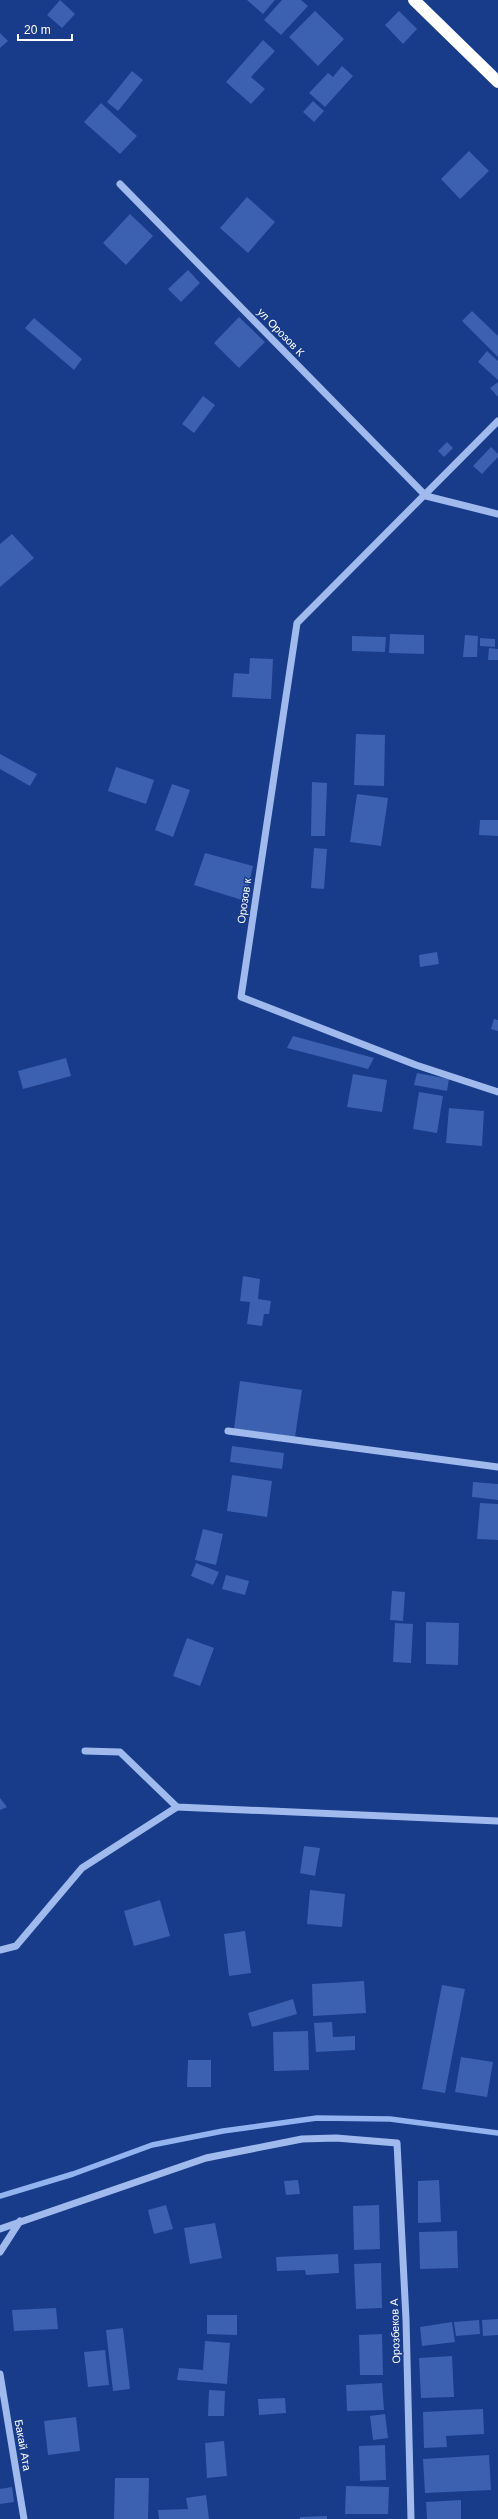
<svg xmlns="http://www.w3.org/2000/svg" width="498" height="2519" font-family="Arial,sans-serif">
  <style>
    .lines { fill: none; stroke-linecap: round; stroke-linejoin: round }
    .stream { stroke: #93b2f0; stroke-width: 5.5 }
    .building { fill: #3c61b1 }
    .minor { stroke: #a1baee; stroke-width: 7 }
    .highway { stroke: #fff; stroke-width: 12 }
    .labels { text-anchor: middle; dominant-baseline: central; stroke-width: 3; stroke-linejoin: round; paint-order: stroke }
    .street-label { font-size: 11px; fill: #fff; stroke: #183b8a }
  </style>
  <rect width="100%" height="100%" fill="#183b8a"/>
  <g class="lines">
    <!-- stream -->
    <path class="stream" d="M0,2196L73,2174L152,2145L223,2131L317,2118L390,2119L498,2133"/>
  </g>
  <!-- building -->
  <g class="building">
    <path d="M60,0L75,14L62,28L47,15Z"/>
    <path d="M247,0H275L263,14Z"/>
    <path d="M282,0H301L308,6L281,35L264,20Z"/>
    <path d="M315,11L344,39L318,66L289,37Z"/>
    <path d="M399,11L417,29L403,44L385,25Z"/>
    <path d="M0,33L8,41L0,48Z"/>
    <path d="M263,40L275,51L251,77L265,89L251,104L226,82Z"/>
    <path d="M342,66L353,76L325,107L309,93L328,73L333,77Z"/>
    <path d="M132,71L143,80L118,111L107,102Z"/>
    <path d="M313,101L324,111L314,122L303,112Z"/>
    <path d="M101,103L137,136L120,154L84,122Z"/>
    <path d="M469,151L489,171L460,199L441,179Z"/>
    <path d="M247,197L275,222L248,253L220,228Z"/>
    <path d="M130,214L153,236L126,265L103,243Z"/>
    <path d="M188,270L200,283L181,302L168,289Z"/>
    <path d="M472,311L498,336V357L462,321Z"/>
    <path d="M239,317L265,342L239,368L214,343Z"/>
    <path d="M34,318L82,359L74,370L25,328Z"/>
    <path d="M487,351L498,361V380L478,362Z"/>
    <path d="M498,382V397L490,388Z"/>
    <path d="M203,396L215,405L194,433L182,424Z"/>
    <path d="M447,442L453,448L444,457L438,451Z"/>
    <path d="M491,447L498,454V457L482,474L473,466Z"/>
    <path d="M12,534L34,558L0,587V544Z"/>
    <path d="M390,634L424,635V654L389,653Z"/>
    <path d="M465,635L478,636L477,657H463Z"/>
    <path d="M352,636L386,637L385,652L352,651Z"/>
    <path d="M480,638L495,639V647L480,646Z"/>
    <path d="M489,648L498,649V660H488Z"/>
    <path d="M250,658L273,659L271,699L232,697L234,673L249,674Z"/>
    <path d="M356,734L385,735L384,786L354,785Z"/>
    <path d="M0,754L37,774L30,786L0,769Z"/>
    <path d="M116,767L154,780L146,804L108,791Z"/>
    <path d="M312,782L327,783L325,836H311Z"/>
    <path d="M172,784L190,790L173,837L155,830Z"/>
    <path d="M357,794L388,798L381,846L350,842Z"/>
    <path d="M480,820H498V836L479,835Z"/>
    <path d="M314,848L327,849L324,889L311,888Z"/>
    <path d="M205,853L253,866L245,901L194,885Z"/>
    <path d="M437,952L439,964L420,967L419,955Z"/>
    <path d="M494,1019L498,1020V1031L491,1029Z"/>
    <path d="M293,1036L374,1058L368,1069L287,1048Z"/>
    <path d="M66,1058L71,1076L23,1089L18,1071Z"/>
    <path d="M417,1073L449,1079L447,1091L414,1085Z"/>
    <path d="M353,1074L387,1080L382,1112L347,1107Z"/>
    <path d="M419,1092L443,1096L437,1133L413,1129Z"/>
    <path d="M449,1108L484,1111L482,1146L446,1143Z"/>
    <path d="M243,1276L260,1279L258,1299L271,1301L269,1314H264L262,1326L247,1324L250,1302L240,1301Z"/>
    <path d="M240,1381L302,1390L295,1437L234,1429Z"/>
    <path d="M232,1446L284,1453L282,1469L230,1462Z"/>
    <path d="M232,1475L272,1481L267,1517L227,1511Z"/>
    <path d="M473,1482L498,1484V1500L472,1497Z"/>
    <path d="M480,1503L498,1504V1540L477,1539Z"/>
    <path d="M203,1529L223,1534L216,1565L195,1560Z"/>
    <path d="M196,1563L219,1572L213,1585L191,1576Z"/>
    <path d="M226,1575L249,1581L245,1595L222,1589Z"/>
    <path d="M392,1591L405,1592L403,1621L390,1620Z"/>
    <path d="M426,1622L459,1623L458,1665L426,1664Z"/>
    <path d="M395,1623L413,1624L411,1663L393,1662Z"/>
    <path d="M187,1638L214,1648L200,1686L173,1676Z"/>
    <path d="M0,1798L7,1807L0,1810Z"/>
    <path d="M304,1846L320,1848L315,1876L300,1873Z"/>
    <path d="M310,1890L345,1894L342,1927L307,1924Z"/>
    <path d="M160,1900L170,1936L134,1946L124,1911Z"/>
    <path d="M245,1931L251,1973L229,1976L224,1934Z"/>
    <path d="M364,1981L366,2013L313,2016L312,1984Z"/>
    <path d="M442,1985L465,1989L445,2093L422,2089Z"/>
    <path d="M293,1999L297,2014L252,2027L248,2013Z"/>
    <path d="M332,2022L333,2037L355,2036V2050L316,2052L314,2023Z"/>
    <path d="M308,2031L309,2070L274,2071L273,2032Z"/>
    <path d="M461,2057L493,2062L487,2097L455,2092Z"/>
    <path d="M188,2060H211V2087H187Z"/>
    <path d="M298,2180L300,2194L286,2195L284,2181Z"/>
    <path d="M439,2180L441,2222L418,2223V2181Z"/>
    <path d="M166,2205L173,2229L154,2234L148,2210Z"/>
    <path d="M379,2205L380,2249L354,2250L353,2206Z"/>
    <path d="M215,2223L222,2258L190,2264L184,2228Z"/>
    <path d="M457,2231L458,2268L420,2269L419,2232Z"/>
    <path d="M338,2254L339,2273L306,2275L305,2270L277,2271L276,2257Z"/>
    <path d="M381,2263L382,2308L356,2309L354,2264Z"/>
    <path d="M56,2308L58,2329L14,2331L12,2310Z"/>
    <path d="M207,2315H237V2335L207,2334Z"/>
    <path d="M498,2319V2335L483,2336L482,2320Z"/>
    <path d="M479,2320L480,2334L456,2336L454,2322Z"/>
    <path d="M452,2322L455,2342L422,2346L420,2327Z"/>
    <path d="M123,2328L130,2389L113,2391L106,2330Z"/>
    <path d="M382,2334L383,2375H360L359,2335Z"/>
    <path d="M205,2341L230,2343L227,2384L177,2380L179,2368L203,2370Z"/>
    <path d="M105,2350L109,2385L88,2387L84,2352Z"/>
    <path d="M452,2356L454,2397L421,2398L419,2358Z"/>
    <path d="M382,2383L384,2410L347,2411L346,2385Z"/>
    <path d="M209,2390L225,2391L224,2416H208Z"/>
    <path d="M285,2398L286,2413L259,2415L258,2399Z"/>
    <path d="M483,2409L484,2434L446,2436L447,2447L424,2448L423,2412Z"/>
    <path d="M385,2414L388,2438L373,2440L370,2416Z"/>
    <path d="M76,2417L80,2451L48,2455L44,2421Z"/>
    <path d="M224,2441L227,2476L207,2478L205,2443Z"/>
    <path d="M385,2445L386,2480L360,2481L359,2446Z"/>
    <path d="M489,2455L491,2490L425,2493L423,2459Z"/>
    <path d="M115,2478H149L148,2519H114Z"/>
    <path d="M346,2486L389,2487L388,2514H345Z"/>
    <path d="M12,2487L14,2502L0,2504V2489Z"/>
    <path d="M206,2495L209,2519H159L158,2510L188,2509L186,2498Z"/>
    <path d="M461,2500V2519H427L426,2502Z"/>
    <path d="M327,2516V2519H300V2517Z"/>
  </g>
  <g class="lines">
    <!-- minor -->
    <g class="minor">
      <path d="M120,184L426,496L498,514"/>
      <path d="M498,421L297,623L241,997L416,1065L498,1092"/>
      <path d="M228,1431L498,1467"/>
      <path d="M85,1751L120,1752L177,1807L498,1821"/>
      <path d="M0,1950L16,1946L82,1868L177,1807"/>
      <path d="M0,2229L206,2158L302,2139L336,2138L397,2143L406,2319L411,2519"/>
      <path d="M0,2252L20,2221"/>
      <path d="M0,2374L24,2519"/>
    </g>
    <!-- highway -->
    <path class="highway" d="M414,0L498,82"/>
  </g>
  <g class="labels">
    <!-- street labels -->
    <g class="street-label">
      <text transform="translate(281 332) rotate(46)">ул Орозов К</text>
      <text transform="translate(244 901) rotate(-82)">Орозов к</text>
      <text transform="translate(395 2331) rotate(-92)">Орозбеков А</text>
      <text transform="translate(23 2445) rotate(80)">Бакай Ата</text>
    </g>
  </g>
  <!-- scale -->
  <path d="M18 34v6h54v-6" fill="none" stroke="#ffffff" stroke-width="2"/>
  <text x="24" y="34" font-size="12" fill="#ffffff" stroke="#183b8a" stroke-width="3" paint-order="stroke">20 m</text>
</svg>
